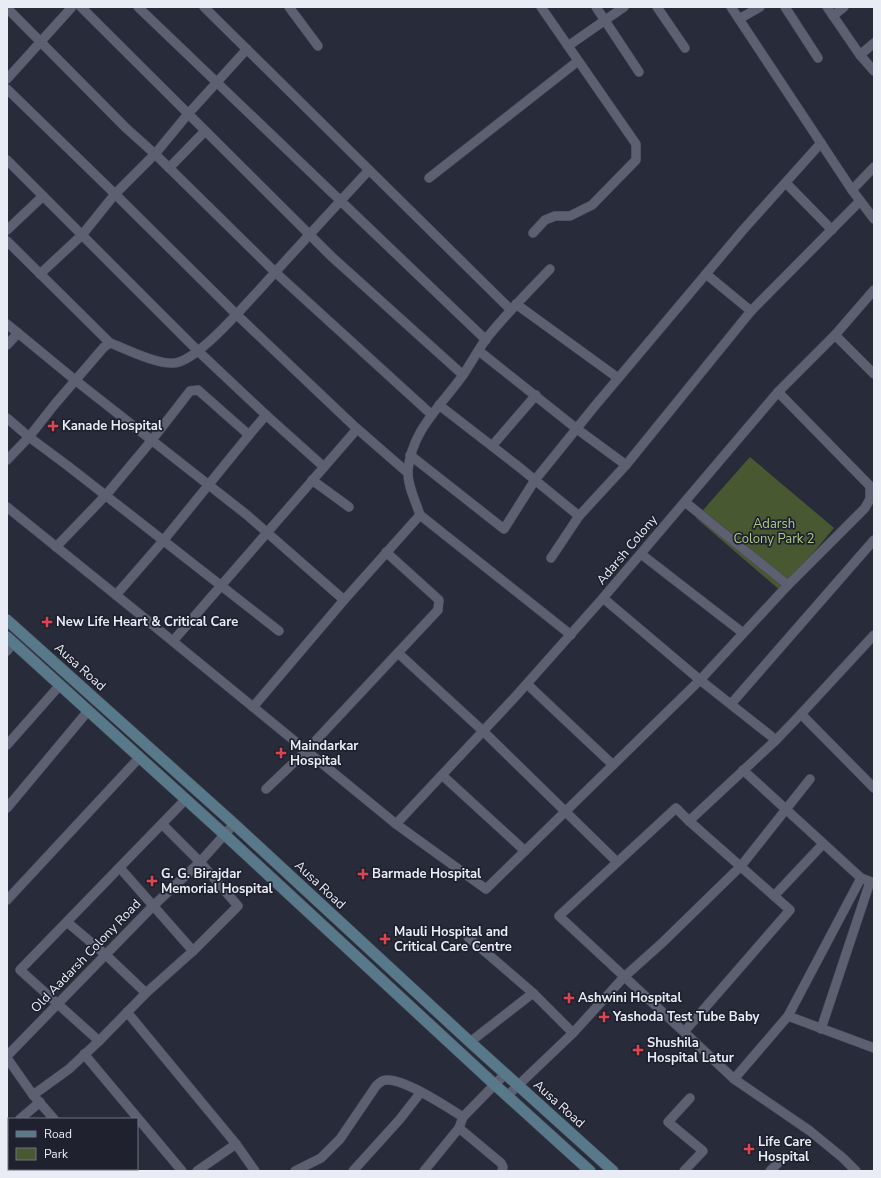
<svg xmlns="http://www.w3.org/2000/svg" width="881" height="1178" font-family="'Nunito Sans',sans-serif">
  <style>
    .green { fill: #485931 }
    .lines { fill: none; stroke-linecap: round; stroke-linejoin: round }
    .minor-casing { stroke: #454754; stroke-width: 10 }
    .secondary-casing { stroke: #454754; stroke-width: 12 }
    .minor { stroke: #5d6071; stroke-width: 9 }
    .secondary { stroke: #58798a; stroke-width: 11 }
    .health-dot { fill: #e0444e; stroke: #1f212f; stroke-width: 1.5 }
    .labels { text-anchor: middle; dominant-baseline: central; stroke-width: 3.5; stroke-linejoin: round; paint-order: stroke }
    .poi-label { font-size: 13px; font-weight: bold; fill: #e9ebf5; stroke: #1f212f; text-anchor: start }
    .park-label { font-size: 13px; fill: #accb84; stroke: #1f212f }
    .street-label { font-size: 13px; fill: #e9ebf5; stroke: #1f212f }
  </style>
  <rect width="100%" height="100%" fill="#282b3a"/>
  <!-- green -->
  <path class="green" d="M750,457L834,528L781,591L696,518Z"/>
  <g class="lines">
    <defs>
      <g id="minor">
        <path d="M81,7L332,257L463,375"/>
        <path d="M138,7L486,340"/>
        <path d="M204,7L511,310"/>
        <path d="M289,7L318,46"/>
        <path d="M596,7L639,72"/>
        <path d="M657,7L685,48"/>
        <path d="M731,7L852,190L874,219"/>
        <path d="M785,7L818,58"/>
        <path d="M827,7L860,55L874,71"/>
        <path d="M7,8L126,128L155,154L275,272L432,415"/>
        <path d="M833,16L844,7"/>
        <path d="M739,19L760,7"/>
        <path d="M568,46L624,7"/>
        <path d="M247,49L188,114L155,154L115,194L236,314L354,426L408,473"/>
        <path d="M860,55L874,43"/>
        <path d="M7,79L72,7"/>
        <path d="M7,89L115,194L82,235L40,274"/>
        <path d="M7,160L198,351L266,415"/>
        <path d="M169,168L205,131"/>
        <path d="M429,178L578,61"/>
        <path d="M786,183L832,230"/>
        <path d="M852,190L874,167"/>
        <path d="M7,230L43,196"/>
        <path d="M533,233L545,220L555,216H570L592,205L636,160V144L541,7"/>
        <path d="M7,241L110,343"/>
        <path d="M550,269C528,292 506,314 486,339C478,350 471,363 463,375C441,406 411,431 408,471C407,485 416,502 420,515L571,635"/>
        <path d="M516,304L618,378"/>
        <path d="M751,311L860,201"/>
        <path d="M7,324L75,380L247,515L344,600"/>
        <path d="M835,335L874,374"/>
        <path d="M7,345L18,333"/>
        <path d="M479,351L577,429L626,465"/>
        <path d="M439,405L519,467L579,516"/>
        <path d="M7,418L29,437L68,466L279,631"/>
        <path d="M249,435L266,415L324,467"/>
        <path d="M492,446L536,395"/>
        <path d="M410,455L504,529L535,480L594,407L743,230L821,143"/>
        <path d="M7,460L29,437L55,404L104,347L110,343C127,349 163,368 179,362C202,355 243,307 260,289C296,249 333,209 369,170"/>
        <path d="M312,480L349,507"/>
        <path d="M685,502L788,585"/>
        <path d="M7,507L137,612L396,824L486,889L700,680L788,585L865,508L870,499V486L778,392"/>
        <path d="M56,547L106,495L152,440L190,391L198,390L249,435L163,541L116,595"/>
        <path d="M641,554L743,633"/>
        <path d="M551,558L579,516L626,465L751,311L706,274"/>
        <path d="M603,598L700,680L776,740"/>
        <path d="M173,641L357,429"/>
        <path d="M7,651L13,643"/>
        <path d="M398,653L483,731L617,862"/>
        <path d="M527,684L613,765"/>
        <path d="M731,704L874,540"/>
        <path d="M253,707L344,600L420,515"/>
        <path d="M801,714L874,635"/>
        <path d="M7,745L60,685"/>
        <path d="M743,770L861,878L874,883"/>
        <path d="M442,775L525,851"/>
        <path d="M266,789L306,751L438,610L439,600L386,552"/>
        <path d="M7,808L88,711"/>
        <path d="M689,821L776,740L801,714L874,788"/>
        <path d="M396,824L515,697L603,598L778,392L835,335L874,290"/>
        <path d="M120,868L193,951"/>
        <path d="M774,896L823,844"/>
        <path d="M7,900L139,758"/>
        <path d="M67,922L106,955L146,993"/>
        <path d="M468,937L533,993"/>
        <path d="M127,1012L236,1144L197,1171"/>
        <path d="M788,1016L874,1048"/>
        <path d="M821,1029L870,882"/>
        <path d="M684,1032L559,916L676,808L689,821L790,910L684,1032L734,1079L810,1131L843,1158L856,1171"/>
        <path d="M99,1041L20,970L185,800"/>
        <path d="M470,1042L533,993L573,1033"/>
        <path d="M84,1054L182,1171"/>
        <path d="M7,1056L153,906L200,862L234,824"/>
        <path d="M7,1058L33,1095L54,1119"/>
        <path d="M734,1079L788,1016L861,878"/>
        <path d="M33,1095L69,1069L99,1041L146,993L193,951L238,906L200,862L162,824"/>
        <path d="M507,1096L573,1033L624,977L662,943L741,866L810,779"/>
        <path d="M20,1119L40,1102"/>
        <path d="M459,1128L501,1163L503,1167L502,1171"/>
        <path d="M7,1130L9,1129"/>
        <path d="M236,1144L255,1171"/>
        <path d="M97,1169L98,1171"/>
        <path d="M43,1171L46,1169"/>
        <path d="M295,1171L321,1158L340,1139L376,1086C379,1083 382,1080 386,1080C404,1078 447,1107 463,1117"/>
        <path d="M353,1171L400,1119L421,1092"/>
        <path d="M424,1171L459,1128L463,1117L505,1074"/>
        <path d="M684,1171L703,1151L668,1122L690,1098"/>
        <path d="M770,1171L784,1157"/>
      </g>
      <g id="secondary">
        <path d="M7,620L232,822L470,1042L613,1171"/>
        <path d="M7,637L224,834L494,1084L590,1171"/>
      </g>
    </defs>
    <!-- minor casing -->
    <use href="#minor" class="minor-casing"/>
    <!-- secondary casing -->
    <use href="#secondary" class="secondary-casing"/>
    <!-- minor -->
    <use href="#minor" class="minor"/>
    <!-- secondary -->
    <use href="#secondary" class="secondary"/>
  </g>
  <!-- markers -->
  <g class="health-dot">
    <path d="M51 420h4v4h4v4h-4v4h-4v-4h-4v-4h4z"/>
    <path d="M45 616h4v4h4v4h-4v4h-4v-4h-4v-4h4z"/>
    <path d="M279 747h4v4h4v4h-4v4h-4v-4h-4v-4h4z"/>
    <path d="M361 868h4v4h4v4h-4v4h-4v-4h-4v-4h4z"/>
    <path d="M150 875h4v4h4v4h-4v4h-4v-4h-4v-4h4z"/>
    <path d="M383 933h4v4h4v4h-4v4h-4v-4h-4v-4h4z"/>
    <path d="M567 992h4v4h4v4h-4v4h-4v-4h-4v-4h4z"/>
    <path d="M602 1011h4v4h4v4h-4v4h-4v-4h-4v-4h4z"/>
    <path d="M636 1044h4v4h4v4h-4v4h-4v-4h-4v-4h4z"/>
    <path d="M747 1143h4v4h4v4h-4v4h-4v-4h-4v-4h4z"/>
  </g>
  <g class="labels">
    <!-- poi labels -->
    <g class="poi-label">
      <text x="62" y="426">Kanade Hospital</text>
      <text x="56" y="622">New Life Heart &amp; Critical Care</text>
      <text x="290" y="746">Maindarkar<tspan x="290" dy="15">Hospital</tspan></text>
      <text x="161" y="874">G. G. Birajdar<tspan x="161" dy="15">Memorial Hospital</tspan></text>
      <text x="372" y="874">Barmade Hospital</text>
      <text x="394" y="932">Mauli Hospital and<tspan x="394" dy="15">Critical Care Centre</tspan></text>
      <text x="578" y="998">Ashwini Hospital</text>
      <text x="613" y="1017">Yashoda Test Tube Baby</text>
      <text x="647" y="1043">Shushila<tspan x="647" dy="15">Hospital Latur</tspan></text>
      <text x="758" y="1142">Life Care<tspan x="758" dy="15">Hospital</tspan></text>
    </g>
    <!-- park labels -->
    <g class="park-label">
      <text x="774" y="524">Adarsh<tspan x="774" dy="15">Colony Park 2</tspan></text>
    </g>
    <!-- street labels -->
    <g class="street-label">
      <text transform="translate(627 550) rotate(-50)">Adarsh Colony</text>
      <text transform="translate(80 667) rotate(42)">Ausa Road</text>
      <text transform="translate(320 885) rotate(43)">Ausa Road</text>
      <text transform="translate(86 956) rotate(-46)">Old Aadarsh Colony Road</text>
      <text transform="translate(559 1104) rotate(42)">Ausa Road</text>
    </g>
  </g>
  <!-- border -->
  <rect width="881" height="1178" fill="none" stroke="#e9ebf5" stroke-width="16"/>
  <!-- legend -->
  <rect x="8" y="1118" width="130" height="52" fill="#1f212f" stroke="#70727e"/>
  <rect x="16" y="1131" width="20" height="6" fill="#58798a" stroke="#70727e"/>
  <text x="44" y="1138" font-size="12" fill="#e9ebf5">Road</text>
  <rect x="16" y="1148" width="20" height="12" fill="#485931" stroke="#70727e"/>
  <text x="44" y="1158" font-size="12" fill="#e9ebf5">Park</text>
</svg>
